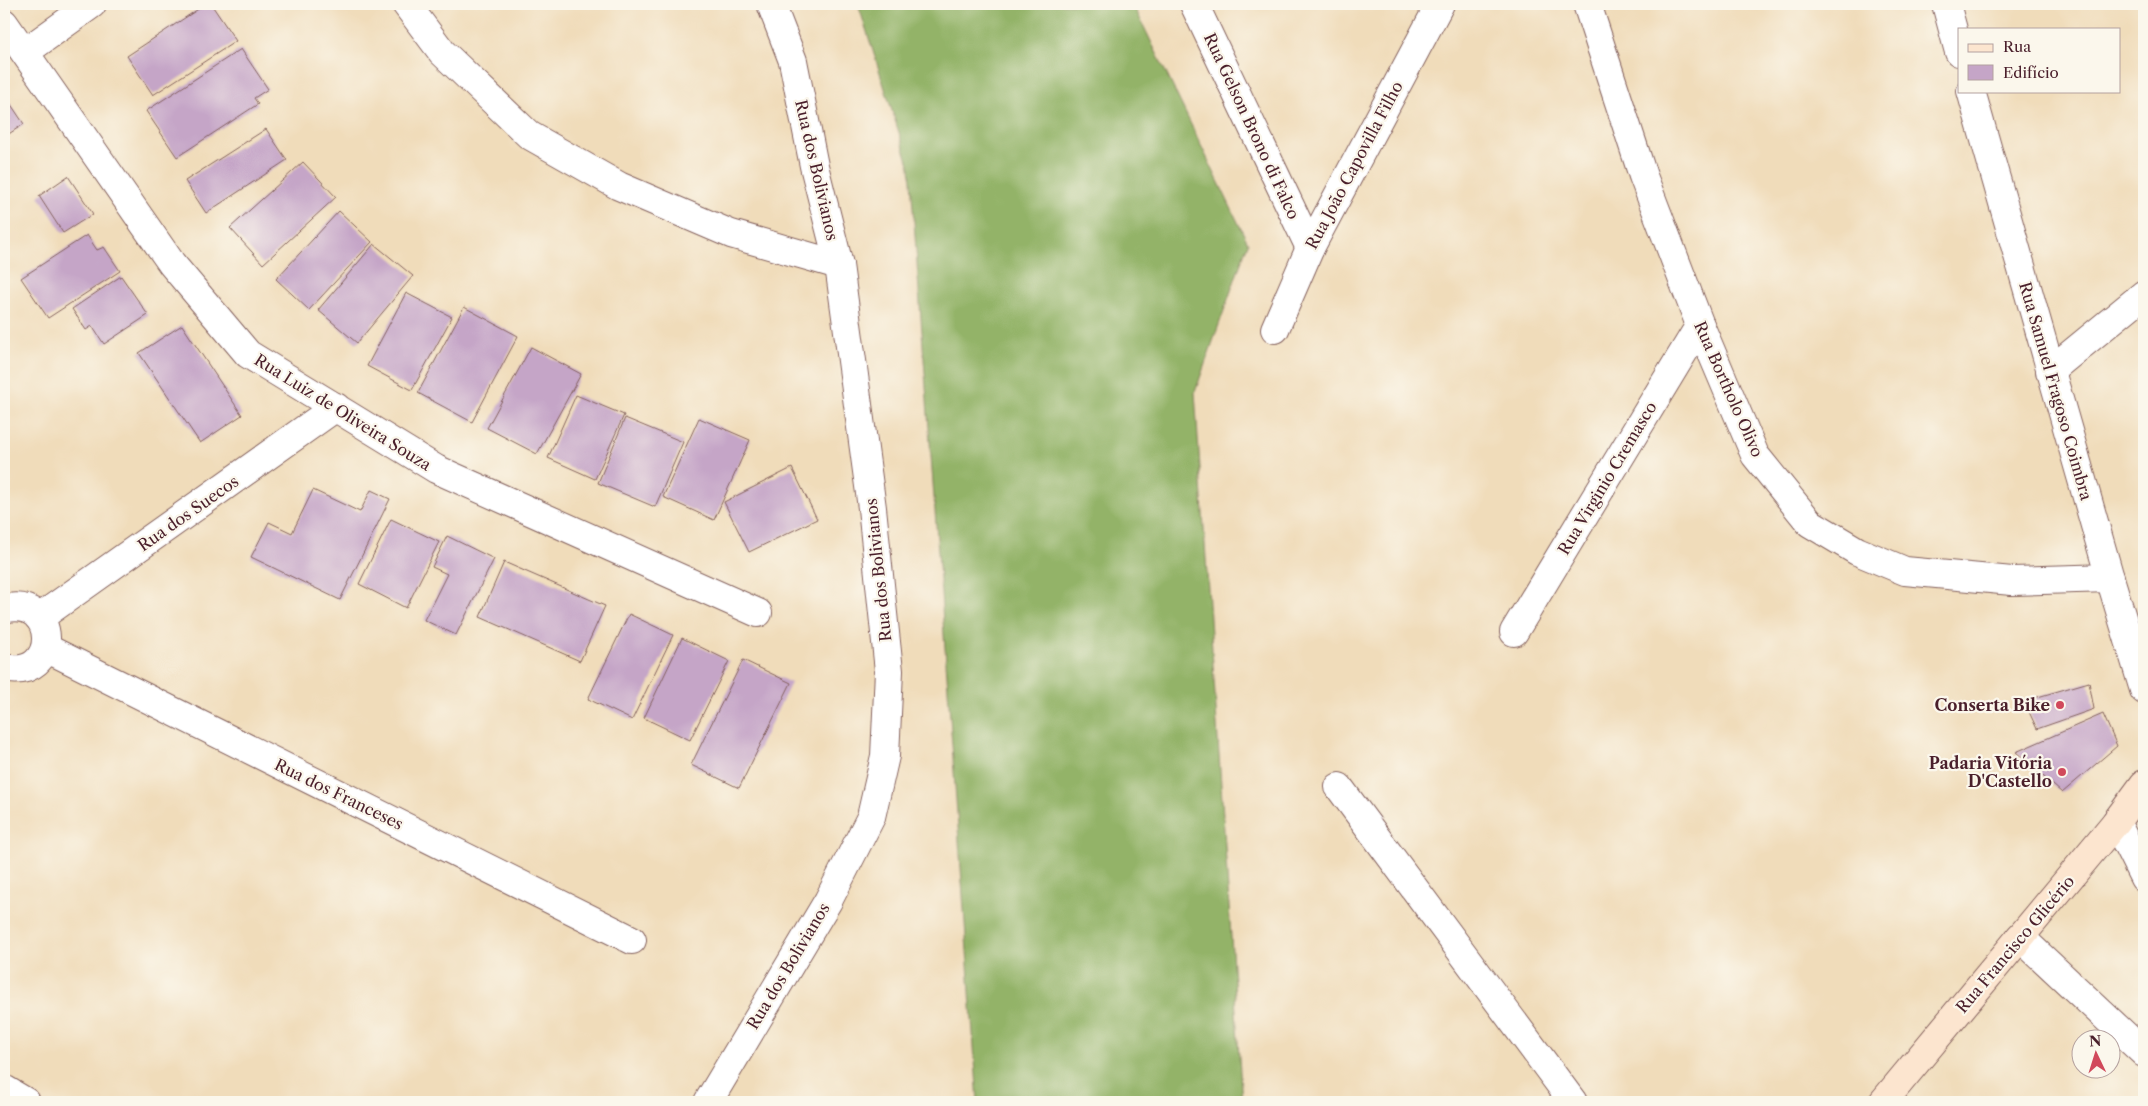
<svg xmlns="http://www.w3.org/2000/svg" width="2148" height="1106" font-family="'Libre Caslon Text',serif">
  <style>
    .forest { fill: #93b367; stroke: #6e6949 }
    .building { fill: #c5a5c7 }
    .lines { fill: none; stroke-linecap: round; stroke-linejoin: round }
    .street-casing { stroke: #84615d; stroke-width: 30 }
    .secondary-casing { stroke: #84615d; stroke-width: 30 }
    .street { stroke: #fff; stroke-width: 28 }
    .secondary { stroke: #fce5cf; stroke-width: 28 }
    .poi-dot { fill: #d1495b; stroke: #fbf7ec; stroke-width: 2 }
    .labels { text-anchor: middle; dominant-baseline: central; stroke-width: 4.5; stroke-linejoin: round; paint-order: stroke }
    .street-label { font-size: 16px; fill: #4a1f2b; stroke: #fbf7ec }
    .poi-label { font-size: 16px; font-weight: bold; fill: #4a1f2b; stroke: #fbf7ec; text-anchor: end }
  </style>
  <rect width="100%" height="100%" fill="#fbf7ec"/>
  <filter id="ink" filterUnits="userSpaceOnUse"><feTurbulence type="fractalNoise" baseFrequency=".02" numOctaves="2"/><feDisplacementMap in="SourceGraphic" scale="10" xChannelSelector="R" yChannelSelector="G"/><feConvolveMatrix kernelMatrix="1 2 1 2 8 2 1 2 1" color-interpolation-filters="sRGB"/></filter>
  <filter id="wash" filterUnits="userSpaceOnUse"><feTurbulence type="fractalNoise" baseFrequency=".0096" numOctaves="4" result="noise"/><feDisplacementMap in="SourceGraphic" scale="20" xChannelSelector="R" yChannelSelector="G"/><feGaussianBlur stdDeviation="1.12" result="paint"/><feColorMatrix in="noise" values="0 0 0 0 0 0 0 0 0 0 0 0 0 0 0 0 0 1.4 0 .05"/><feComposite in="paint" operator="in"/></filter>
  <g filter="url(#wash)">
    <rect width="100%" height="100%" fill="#f0dcba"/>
    <!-- forest -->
    <path class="forest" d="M858,4H1133L1248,243L1195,392L1242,1102H978L910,167Z"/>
    <g id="blocks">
      <!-- building -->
      <g class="building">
        <path d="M206,4H211L236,41L153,95L127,56Z"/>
        <path d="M241,49L268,89L254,98L258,104L177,157L146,111Z"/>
        <path d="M4,94L24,124L4,137Z"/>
        <path d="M266,129L287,160L206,213L185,181Z"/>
        <path d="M303,162L336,197L263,264L230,228Z"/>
        <path d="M68,176L93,214L63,233L39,196Z"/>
        <path d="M339,211L372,242L309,310L276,279Z"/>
        <path d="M87,235L97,250L104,247L120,271L48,318L21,278Z"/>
        <path d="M374,244L413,276L357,343L318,310Z"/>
        <path d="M121,276L148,315L104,344L92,326L86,330L72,309Z"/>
        <path d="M406,293L452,317L412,390L367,366Z"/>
        <path d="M464,307L518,336L472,422L418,393Z"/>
        <path d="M182,325L242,415L200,443L139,353Z"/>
        <path d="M531,347L581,374L537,454L487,428Z"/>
        <path d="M576,395L624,415L595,479L548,458Z"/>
        <path d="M625,418L683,442L655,507L598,483Z"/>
        <path d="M699,418L750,440L714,520L663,497Z"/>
        <path d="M792,468L817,519L749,552L724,502Z"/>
        <path d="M313,490L360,512L371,490L390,499L340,600L251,557L269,522L292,533Z"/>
        <path d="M391,519L439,542L406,608L359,584Z"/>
        <path d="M447,536L494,559L456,635L424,620L447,574L432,567Z"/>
        <path d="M504,562L605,606L580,661L480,617Z"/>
        <path d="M629,614L673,635L632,720L588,699Z"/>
        <path d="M682,638L729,661L690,740L644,718Z"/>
        <path d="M743,660L791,683L739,788L691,765Z"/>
        <path d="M2089,682L2094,709L2037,729L2024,701Z"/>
        <path d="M2103,714L2117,746L2062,793L2016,752Z"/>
      </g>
    </g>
  </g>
  <g filter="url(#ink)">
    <use href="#blocks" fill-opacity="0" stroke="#84615d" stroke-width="1"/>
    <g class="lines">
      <defs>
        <g id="street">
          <path d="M406,4L442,52L529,135L619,186L731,234L839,265"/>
          <path d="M1194,4L1310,248"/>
          <path d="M1587,4L1643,176L1700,325L1755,455L1810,523L1857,551L1905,571L2012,581L2110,578"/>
          <path d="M1946,4L1959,52"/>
          <path d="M4,23L172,264L248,354L436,469L758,613"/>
          <path d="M25,52L92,4"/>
          <path d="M1971,91L2110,578L2144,690"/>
          <path d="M1275,329L1310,248L1440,4"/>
          <path d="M2050,371L2144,294"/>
          <path d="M4,609C58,594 62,681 4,668"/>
          <path d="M39,618L336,407"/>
          <path d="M1514,632L1700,325"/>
          <path d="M46,648L632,940"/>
          <path d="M1339,787L1573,1102"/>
          <path d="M2116,822L2144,878"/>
          <path d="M2020,937L2144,1053"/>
          <path d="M4,1089L26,1102"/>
          <path d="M708,1102L828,901L871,817L885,756L889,671L872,508L839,265L814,166L793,61L771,4"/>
        </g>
        <path id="secondary" d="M1883,1102L2116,822L2144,784"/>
      </defs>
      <!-- street casing -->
      <use href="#street" class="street-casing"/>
      <!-- secondary casing -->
      <use href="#secondary" class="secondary-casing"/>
      <!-- street -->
      <use href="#street" class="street"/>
      <!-- secondary -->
      <use href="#secondary" class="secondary"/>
    </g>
  </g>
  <!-- markers -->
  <g class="poi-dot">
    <circle cx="2060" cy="705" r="5"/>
    <circle cx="2062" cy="772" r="5"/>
  </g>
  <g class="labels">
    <!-- street labels -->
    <g class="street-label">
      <text transform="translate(1252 126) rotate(65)">Rua Gelson Brono di Falco</text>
      <text transform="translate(1354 165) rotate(-62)">Rua João Capovilla Filho</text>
      <text transform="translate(817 170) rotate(77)">Rua dos Bolivianos</text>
      <text transform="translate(1729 389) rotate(66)">Rua Bortholo Olivo</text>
      <text transform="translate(2056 391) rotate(74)">Rua Samuel Fragoso Coimbra</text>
      <text transform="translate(343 412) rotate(32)">Rua Luiz de Oliveira Souza</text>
      <text transform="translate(1607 478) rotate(-59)">Rua Virginio Cremasco</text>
      <text transform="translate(188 513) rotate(-35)">Rua dos Suecos</text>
      <text transform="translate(878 570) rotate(-96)">Rua dos Bolivianos</text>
      <text transform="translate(339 794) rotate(26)">Rua dos Franceses</text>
      <text transform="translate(2015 944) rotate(-50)">Rua Francisco Glicério</text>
      <text transform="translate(788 966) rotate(-59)">Rua dos Bolivianos</text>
    </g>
    <!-- poi labels -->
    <g class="poi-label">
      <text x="2050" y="705">Conserta Bike</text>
      <text x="2052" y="763">Padaria Vitória<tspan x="2052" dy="18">D'Castello</tspan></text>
    </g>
  </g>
  <!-- margin -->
  <rect width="2148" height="1106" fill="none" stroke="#fbf7ec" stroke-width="20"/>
  <!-- legend -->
  <rect x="1958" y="28" width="162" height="65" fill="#fbf7ec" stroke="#b4a19f"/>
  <rect x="1968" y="44" width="25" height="8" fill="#fce5cf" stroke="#b4a19f"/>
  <text x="2003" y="52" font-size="15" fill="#4a1f2b">Rua</text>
  <rect x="1968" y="65" width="25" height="15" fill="#c5a5c7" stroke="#b4a19f"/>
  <text x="2003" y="78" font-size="15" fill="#4a1f2b">Edifício</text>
  <!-- north arrow -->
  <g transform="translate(2096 1054) rotate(356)"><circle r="24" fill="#fbf7ec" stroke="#b4a19f"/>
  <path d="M0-4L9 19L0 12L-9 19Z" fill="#d1495b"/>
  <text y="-8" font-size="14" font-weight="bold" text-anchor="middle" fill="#4a1f2b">N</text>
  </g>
</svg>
